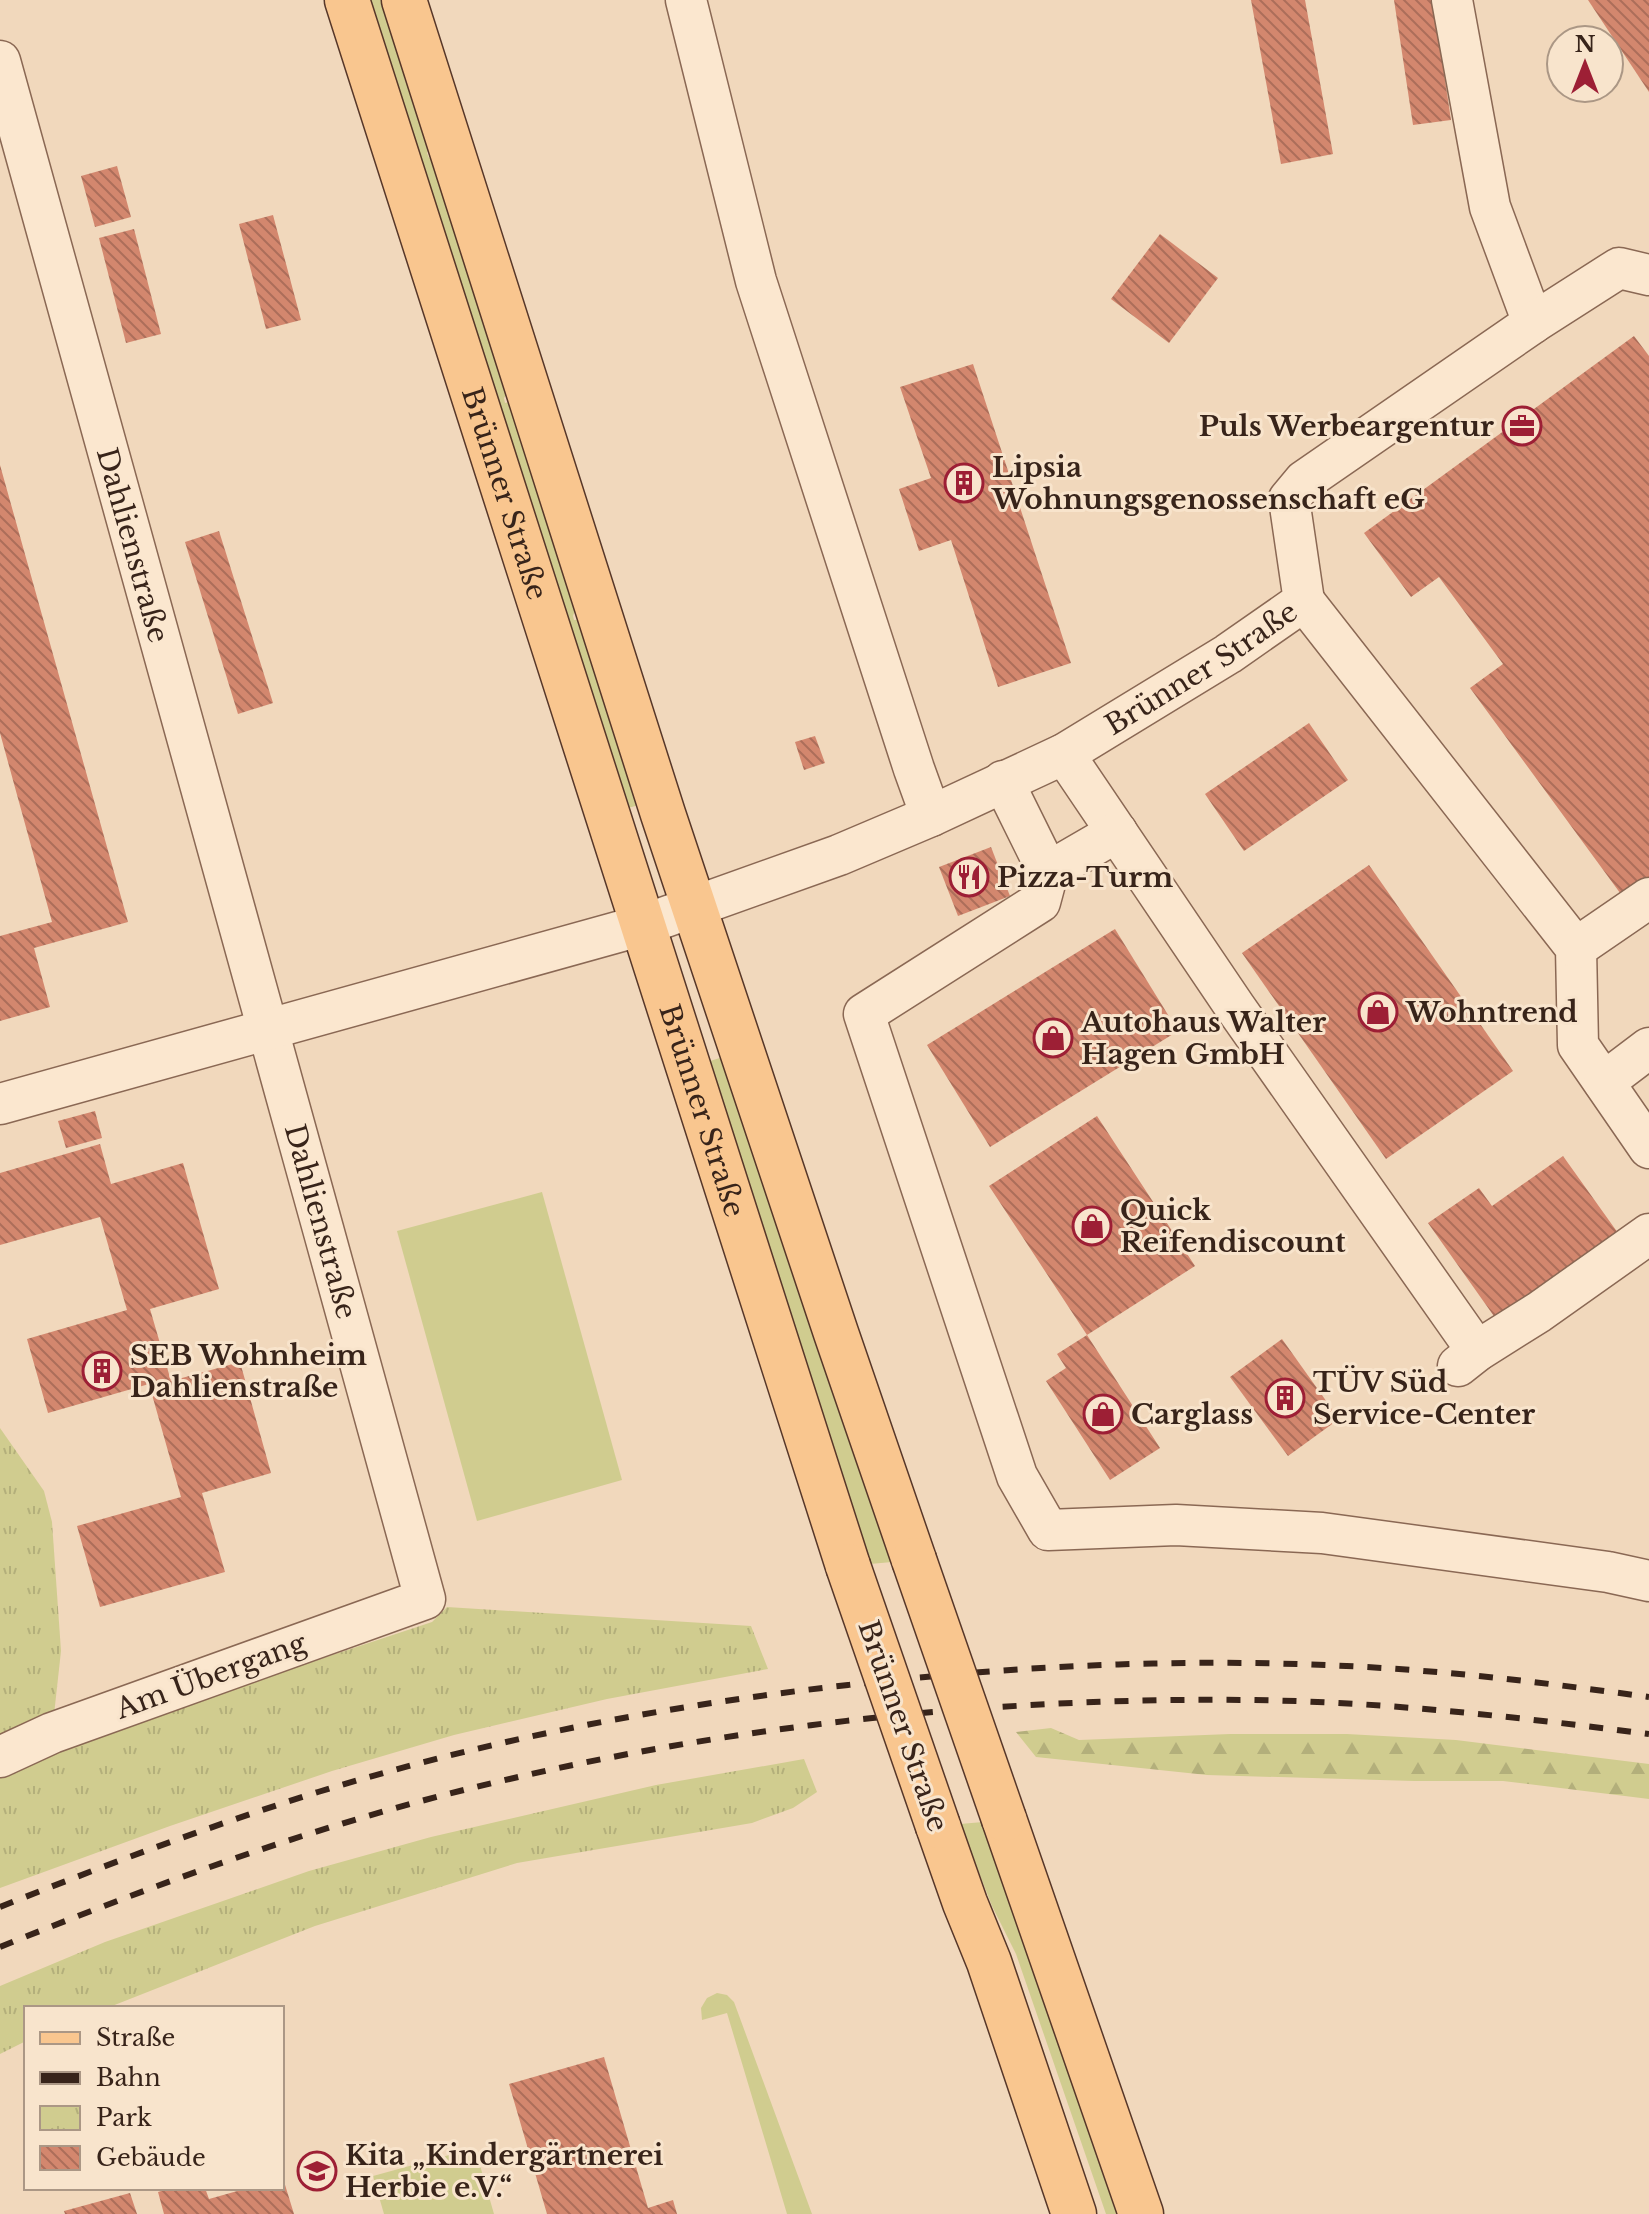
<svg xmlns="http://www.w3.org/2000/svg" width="1649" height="2214" font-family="'Libre Baskerville',serif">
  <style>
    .grass { fill: #d0cc8f }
    .forest { fill: url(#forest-firs) }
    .park { fill: url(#park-tufts) }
    .building { fill: url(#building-back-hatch) }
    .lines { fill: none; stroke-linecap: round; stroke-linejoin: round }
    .minor-casing { stroke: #8a6854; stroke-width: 43 }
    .major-casing { stroke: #573729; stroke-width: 47 }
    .minor { stroke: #fbe7cf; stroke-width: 40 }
    .major { stroke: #f9c68f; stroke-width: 44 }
    .rail { stroke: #38241a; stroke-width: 6; stroke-dasharray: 14 14; stroke-linecap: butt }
    .major-bridge-casing { stroke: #573729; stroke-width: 47; stroke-linecap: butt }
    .major-bridge { stroke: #f9c68f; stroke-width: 44 }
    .labels { text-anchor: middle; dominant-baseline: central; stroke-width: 6; stroke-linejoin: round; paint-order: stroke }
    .poi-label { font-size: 28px; font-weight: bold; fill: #38241a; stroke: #f8e4cc; text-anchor: start }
    .street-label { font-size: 28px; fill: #38241a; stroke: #f8e4cc }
  </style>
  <defs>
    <pattern id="forest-firs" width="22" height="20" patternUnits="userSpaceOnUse" patternTransform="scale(2)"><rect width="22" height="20" fill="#d0cc8f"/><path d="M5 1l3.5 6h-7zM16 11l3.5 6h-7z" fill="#b3af7b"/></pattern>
    <pattern id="park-tufts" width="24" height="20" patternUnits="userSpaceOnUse" patternTransform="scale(2)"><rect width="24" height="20" fill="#d0cc8f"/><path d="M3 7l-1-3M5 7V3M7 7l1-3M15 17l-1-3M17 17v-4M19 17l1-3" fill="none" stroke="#b3af7b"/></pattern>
    <pattern id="building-back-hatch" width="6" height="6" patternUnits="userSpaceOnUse" patternTransform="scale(2)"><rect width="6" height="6" fill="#d3876e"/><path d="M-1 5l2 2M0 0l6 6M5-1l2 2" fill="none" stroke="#ac6e5a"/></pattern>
  </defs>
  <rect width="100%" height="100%" fill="#f1d8bc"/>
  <!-- grass -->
  <g class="grass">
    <path d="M370,0H381V6L384,5L406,72L404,78L406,83L409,82L429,148L427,153L429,158H432L506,395L504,398L505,403L509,402L575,610L573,616L574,620H578L639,805L628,808Z"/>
    <path d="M723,1057L892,1562L870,1564L710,1061Z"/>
    <path d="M542,1192L622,1480L477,1521L397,1231Z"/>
    <path d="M983,1822L1119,2214H1106L1016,1954L992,1906L960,1824Z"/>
    <path d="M717,1993L727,1995L734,2002L812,2214H787L727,2013L702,2020L701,2008L707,1998Z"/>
    <path d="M475,2148L494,2214H384L373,2176Z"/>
  </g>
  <!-- forest -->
  <path class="forest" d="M1051,1728L1079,1740L1230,1734H1347L1456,1740L1649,1764V1799L1503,1781H1414L1207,1775L1036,1757L1016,1732Z"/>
  <!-- park -->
  <g class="park">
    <path d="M0,1428L44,1491L52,1522L61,1651L52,1733L0,1757Z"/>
    <path d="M447,1607L751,1626L768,1669L607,1699L454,1735L332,1771L170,1826L0,1888V1777L32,1762L242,1685L432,1622Z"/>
    <path d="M804,1759L817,1792L793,1808L752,1823L517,1863L315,1926L107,2008H26V2041L0,2054V1986L105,1942L309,1871L431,1837L656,1785Z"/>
  </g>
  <!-- building -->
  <g class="building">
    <path d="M1251,0H1305L1333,154L1281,164Z"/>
    <path d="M1394,0H1433L1451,120L1413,125Z"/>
    <path d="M1588,0H1649V92Z"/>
    <path d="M117,166L131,217L95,227L81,176Z"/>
    <path d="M273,215L301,320L266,329L239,224Z"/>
    <path d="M134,229L161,334L126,343L99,238Z"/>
    <path d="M1160,234L1218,278L1169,343L1111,299Z"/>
    <path d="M1634,336L1649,356V878L1623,897L1470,688L1503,664L1439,577L1411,597L1364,533Z"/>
    <path d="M973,364L1071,663L998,687L951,540L919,551L899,489L931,478L900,387Z"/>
    <path d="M0,465L128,922L34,948L50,1007L0,1021V936L52,922L0,733Z"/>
    <path d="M219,531L273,703L238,714L185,542Z"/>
    <path d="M1309,723L1348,780L1244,851L1205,794Z"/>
    <path d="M815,736L825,763L804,770L795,742Z"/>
    <path d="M991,847L1010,896L958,916L939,867Z"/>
    <path d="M1369,865L1513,1071L1386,1159L1242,953Z"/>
    <path d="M1115,929L1178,1031L990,1147L927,1045Z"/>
    <path d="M95,1111L102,1138L66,1148L58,1121Z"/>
    <path d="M1097,1116L1195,1266L1087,1335L1160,1448L1110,1480L1046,1381L1066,1368L1057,1354L1087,1335L989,1186Z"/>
    <path d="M100,1144L111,1184L183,1163L219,1289L150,1309L171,1381L240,1362L271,1473L202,1493L225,1572L100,1607L77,1526L181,1497L149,1384L48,1413L27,1339L127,1310L100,1217L0,1245V1173Z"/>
    <path d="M1563,1156L1618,1233L1496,1319L1428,1223L1479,1188L1492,1206Z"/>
    <path d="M1282,1339L1339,1419L1288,1456L1230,1377Z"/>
    <path d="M604,2057L648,2208L673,2200L677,2214H547L509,2084Z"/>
    <path d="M282,2175L294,2214H164L158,2192L171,2188H205L209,2199L248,2188H282Z"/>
    <path d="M130,2193L137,2214H65L64,2211Z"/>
  </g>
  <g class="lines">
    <defs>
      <g id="minor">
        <path d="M686,0L756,281L914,769L931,816"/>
        <path d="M1452,0L1490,207L1533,323"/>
        <path id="s1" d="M0,61C139,575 285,1086 425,1599L52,1733L0,1757"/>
        <path d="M1304,601L1576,948L1578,1045L1649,1148"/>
        <path d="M1064,754L1235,1007L1477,1351"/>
        <path d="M1003,781L1048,872L1040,902L864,1014L1017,1476L1048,1530L1176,1525L1322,1533L1608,1572L1649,1581"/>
        <path d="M1048,872L1117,832"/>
        <path d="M1576,948L1649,898"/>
        <path d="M1604,1082L1649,1048"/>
        <path id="s2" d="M0,1104L643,925L839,855L931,816L1064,754L1228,654L1304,601L1289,499L1304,481L1533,323L1619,268L1649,275"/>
        <path d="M1458,1366L1477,1351L1539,1312L1649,1234"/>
      </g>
      <g id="major">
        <path id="s3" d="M347,0L848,1566"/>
        <path d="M404,0L663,814L836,1333L914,1560"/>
        <path d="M1004,1819L1141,2214"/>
        <path d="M938,1826L965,1903L989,1962L1074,2214"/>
      </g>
    </defs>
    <!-- minor casing -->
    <use href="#minor" class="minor-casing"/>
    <!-- major casing -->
    <use href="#major" class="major-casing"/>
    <!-- minor -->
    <use href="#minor" class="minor"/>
    <!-- major -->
    <use href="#major" class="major"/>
    <!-- rail -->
    <g class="rail">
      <path d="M0,1907C105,1865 210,1826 318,1792C491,1739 669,1705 848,1685C1047,1662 1248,1655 1448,1673C1515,1679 1582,1688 1649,1697"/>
      <path d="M0,1947C146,1888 295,1833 448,1794C710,1727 983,1697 1253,1700C1386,1702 1517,1717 1649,1734"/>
    </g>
    <defs>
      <g id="major-bridge">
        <path d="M914,1560L1004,1819"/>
        <path d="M848,1566L938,1826"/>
      </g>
    </defs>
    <!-- major-bridge casing -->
    <use href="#major-bridge" class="major-bridge-casing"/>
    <!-- major-bridge -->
    <use href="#major-bridge" class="major-bridge"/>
  </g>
  <!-- icons -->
  <defs>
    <symbol id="office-ring" viewBox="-11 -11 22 22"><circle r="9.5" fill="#f8e4cc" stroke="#9d1f35" stroke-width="1.5"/><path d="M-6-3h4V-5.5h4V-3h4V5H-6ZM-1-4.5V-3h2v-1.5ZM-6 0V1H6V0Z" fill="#9d1f35"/></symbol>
    <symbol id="building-ring" viewBox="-11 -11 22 22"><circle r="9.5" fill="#f8e4cc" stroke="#9d1f35" stroke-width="1.5"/><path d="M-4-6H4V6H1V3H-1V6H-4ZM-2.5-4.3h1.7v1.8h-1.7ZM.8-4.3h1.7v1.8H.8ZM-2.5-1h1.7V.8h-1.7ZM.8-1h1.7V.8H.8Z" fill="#9d1f35"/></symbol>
    <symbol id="restaurant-ring" viewBox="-11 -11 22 22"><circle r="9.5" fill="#f8e4cc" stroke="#9d1f35" stroke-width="1.5"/><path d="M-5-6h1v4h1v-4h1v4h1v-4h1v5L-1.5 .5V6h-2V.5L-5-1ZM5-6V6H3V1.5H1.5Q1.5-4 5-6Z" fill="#9d1f35"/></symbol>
    <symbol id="shop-ring" viewBox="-11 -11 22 22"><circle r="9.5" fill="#f8e4cc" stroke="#9d1f35" stroke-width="1.5"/><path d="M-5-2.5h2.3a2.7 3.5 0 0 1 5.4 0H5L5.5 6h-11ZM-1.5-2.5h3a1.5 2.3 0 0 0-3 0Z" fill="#9d1f35"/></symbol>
    <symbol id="school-ring" viewBox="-11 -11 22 22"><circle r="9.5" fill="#f8e4cc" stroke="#9d1f35" stroke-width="1.5"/><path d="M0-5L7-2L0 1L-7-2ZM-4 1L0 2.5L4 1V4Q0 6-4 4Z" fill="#9d1f35"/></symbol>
  </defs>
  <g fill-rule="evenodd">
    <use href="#office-ring" x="1500" y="404" width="44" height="44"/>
    <use href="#building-ring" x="942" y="461" width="44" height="44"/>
    <use href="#restaurant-ring" x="947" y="855" width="44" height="44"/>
    <use href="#shop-ring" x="1356" y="990" width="44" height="44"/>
    <use href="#shop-ring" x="1031" y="1016" width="44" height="44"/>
    <use href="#shop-ring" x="1070" y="1204" width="44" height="44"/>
    <use href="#building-ring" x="80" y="1349" width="44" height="44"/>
    <use href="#building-ring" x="1263" y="1376" width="44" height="44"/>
    <use href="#shop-ring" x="1081" y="1392" width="44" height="44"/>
    <use href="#school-ring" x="295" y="2149" width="44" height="44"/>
  </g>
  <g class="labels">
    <!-- poi labels -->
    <g class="poi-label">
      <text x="1494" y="426" text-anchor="end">Puls Werbeargentur</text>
      <text x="992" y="467">Lipsia<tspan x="992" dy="32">Wohnungsgenossenschaft eG</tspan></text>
      <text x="997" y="877">Pizza-Turm</text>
      <text x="1406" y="1012">Wohntrend</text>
      <text x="1081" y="1022">Autohaus Walter<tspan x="1081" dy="32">Hagen GmbH</tspan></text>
      <text x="1120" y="1210">Quick<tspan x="1120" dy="32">Reifendiscount</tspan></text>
      <text x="130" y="1355">SEB Wohnheim<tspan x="130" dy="32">Dahlienstraße</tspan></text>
      <text x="1313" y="1382">TÜV Süd<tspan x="1313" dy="32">Service-Center</tspan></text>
      <text x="1131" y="1414">Carglass</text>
      <text x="345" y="2155">Kita „Kindergärtnerei<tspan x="345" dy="32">Herbie e.V.“</tspan></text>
    </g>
    <!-- street labels -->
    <g class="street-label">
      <text stroke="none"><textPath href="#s3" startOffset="518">Brünner Straße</textPath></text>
      <text stroke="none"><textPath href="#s1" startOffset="502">Dahlienstraße</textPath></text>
      <text stroke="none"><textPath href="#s2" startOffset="1284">Brünner Straße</textPath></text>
      <text stroke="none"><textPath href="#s3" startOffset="1166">Brünner Straße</textPath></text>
      <text stroke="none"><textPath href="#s1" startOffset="1204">Dahlienstraße</textPath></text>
      <text transform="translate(211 1676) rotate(-20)">Am Übergang</text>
      <text transform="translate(903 1726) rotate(71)">Brünner Straße</text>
    </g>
  </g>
  <!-- legend -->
  <rect x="24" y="2006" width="260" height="184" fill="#f8e4cc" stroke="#ab9785" stroke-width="2"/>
  <rect x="40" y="2032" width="40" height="12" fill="#f9c68f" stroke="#ab9785" stroke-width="2"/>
  <text x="96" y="2046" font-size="24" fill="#38241a">Straße</text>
  <rect x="40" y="2072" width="40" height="12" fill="#38241a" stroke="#ab9785" stroke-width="2"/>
  <text x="96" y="2086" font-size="24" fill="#38241a">Bahn</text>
  <rect x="40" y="2106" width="40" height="24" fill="url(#park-tufts)" stroke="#ab9785" stroke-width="2"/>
  <text x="96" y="2126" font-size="24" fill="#38241a">Park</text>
  <rect x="40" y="2146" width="40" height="24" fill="url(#building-back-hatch)" stroke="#ab9785" stroke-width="2"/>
  <text x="96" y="2166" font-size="24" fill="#38241a">Gebäude</text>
  <!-- north arrow -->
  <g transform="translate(1585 64)"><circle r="38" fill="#f8e4cc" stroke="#ab9785" stroke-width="2"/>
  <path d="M0-6L14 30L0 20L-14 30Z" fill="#9d1f35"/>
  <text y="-12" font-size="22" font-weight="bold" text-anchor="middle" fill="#38241a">N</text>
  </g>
</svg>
